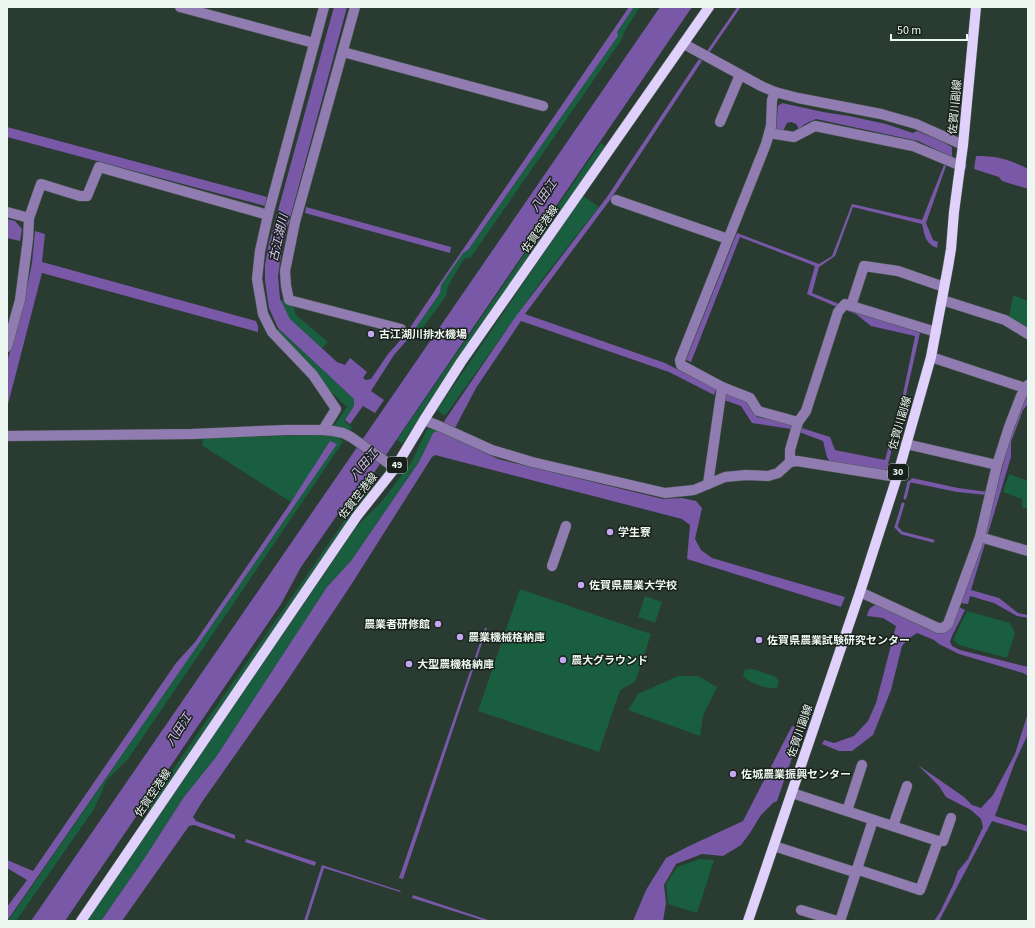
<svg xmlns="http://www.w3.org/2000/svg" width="1035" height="928" font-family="'Source Sans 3','Noto Sans JP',sans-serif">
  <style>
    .green { fill: #195e3e }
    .water { fill: #7958a7 }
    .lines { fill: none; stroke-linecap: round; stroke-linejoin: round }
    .stream { stroke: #7958a7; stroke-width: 3 }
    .minor-casing { stroke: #495950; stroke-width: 11 }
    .major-casing { stroke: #495950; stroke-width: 11 }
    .minor { stroke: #907cb1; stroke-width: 10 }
    .major { stroke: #e0d0fc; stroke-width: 10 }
    .poi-dot { fill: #c4a7f1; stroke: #18201b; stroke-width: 1.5 }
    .labels { text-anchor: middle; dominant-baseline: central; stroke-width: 3; stroke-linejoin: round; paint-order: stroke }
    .shield { fill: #18201b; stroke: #adb6b1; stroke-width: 1 }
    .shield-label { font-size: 10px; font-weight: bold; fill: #edf7f1 }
    .street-label { font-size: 11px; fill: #edf7f1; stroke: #18201b }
    .poi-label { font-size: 11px; font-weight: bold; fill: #edf7f1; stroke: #18201b; text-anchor: start }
    .water-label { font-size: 12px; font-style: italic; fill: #d6c6f1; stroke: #18201b }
  </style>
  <rect width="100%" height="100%" fill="#2a3b31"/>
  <!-- green -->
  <g class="green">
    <path d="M634,7H640L624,32L622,39L471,257L464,259L448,286L446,296L414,340L408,339L440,293L441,285L463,253L468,250L618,36L617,32Z"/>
    <path d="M601,143L606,147L402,444L397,440Z"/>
    <path d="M583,196L599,207L547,273L445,416L437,410C486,339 534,267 583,196Z"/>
    <path d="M1013,295L1028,301V331L1009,318Z"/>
    <path d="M280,299L293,305L296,315L328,342L322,348L290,320Z"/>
    <path d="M278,328L354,399V406L344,421L352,427L350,431L333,427L347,407L321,382L319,374L278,332Z"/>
    <path d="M427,429H441L433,433L419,462L351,561L327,587L216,757L184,797L144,859L101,921H87L357,526L382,501L411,463Z"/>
    <path d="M324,435L339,437L343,442L128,759L107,780L94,809L16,921H8L336,444L330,442L291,502L203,446L202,438Z"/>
    <path d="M1009,474L1028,481V509L1022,507V499L1003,492Z"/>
    <path d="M373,479L378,482L149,812L145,810Z"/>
    <path d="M520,589L651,634L635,682L620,690L599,752L478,711Z"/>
    <path d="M645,596L662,602L655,623L638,617Z"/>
    <path d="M967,611L1010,623L1015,633L1007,658L959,645L953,640Z"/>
    <path d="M752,669L774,676L779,681L777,688C765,689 751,684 743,676L745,670Z"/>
    <path d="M678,676H698L717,687L703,716L700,736L628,710L638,694Z"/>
    <path d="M700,859L714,860L697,913L668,904L666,884L677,867Z"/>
  </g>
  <!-- water -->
  <g class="water">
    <path d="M334,7H347L282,248L278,276L280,299L290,319L337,362L345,365L350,358L367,372L363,378L366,380L371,379L388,354L405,335L440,283L629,7H634L617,32L618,36L468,250L463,253L441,285L440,293L408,339L394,355L371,391L384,400L375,413L363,406L350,424L345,420L354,406V399L278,328L269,308L265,281V265L269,243Z"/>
    <path d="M660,7H692L371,477L347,501L301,567L281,604L65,921H31Z"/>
    <path d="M699,59L702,61L610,200L525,314L665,363L716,389L714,395L669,372L521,321L476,388L456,426L453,430L450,436L498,459L663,499L682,498L696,501L702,508L695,539L701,550L712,558L845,597L841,607L687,559L690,525L682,519L435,455L432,457L351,585L285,684L202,802L193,817L196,821L235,835V839L194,825L189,826L122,921H101L144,859L184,797L216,757L327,587L351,561L419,462L433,433L441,429L445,420L516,316L607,197Z"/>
    <path d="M782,103L823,112L849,116L886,124L913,133L917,131L941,141L952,147V157L918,141L816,119L805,124L799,129L796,124L791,122L787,123L783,131L776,129L778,106Z"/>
    <path d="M7,127L267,197L265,206L7,137Z"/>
    <path d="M976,156C998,156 1008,159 1028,169V189L1002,181L999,177L974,169Z"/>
    <path d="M944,165L946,166L926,223L933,240L938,242L937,248C925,243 925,236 922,224L853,207L835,256L819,267L812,293L839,304L837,307L807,294L815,266L740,237L691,362L686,360L737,233L819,264L832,256L852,204L922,220Z"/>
    <path d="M306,207L451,247L450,253L305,213Z"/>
    <path d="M7,219L15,221L22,229L20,241L7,238Z"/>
    <path d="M35,231L45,234L42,262L256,321L258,326V332L42,273L7,408V362L24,302L32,263Z"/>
    <path d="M846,308L920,333L906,395L886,472L831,464L827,457L823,441L791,429L752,423L741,406L724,400L726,394L746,402L757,417L786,423L830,437L835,450L885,460L903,394L915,336L871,326L856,314L845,310Z"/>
    <path d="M1028,395V404L1023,410L1011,442V457L971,590L999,598L1018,613L1028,615V618L1017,616L994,603L970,596L968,604L961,603L985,533L1009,442L1020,407Z"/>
    <path d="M330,441L337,444L7,921V907L27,880L7,868V860L33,871L176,663L195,642L291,502Z"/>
    <path d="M912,478L958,488L988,492L987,495L957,492L909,482Z"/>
    <path d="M878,604L927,629L938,632H946L952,626L959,607L965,610L952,636L950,642L952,646L960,650L1028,667V676L1023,673L959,654L939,644L934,640L917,633L908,639L902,646L891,690L873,735L852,751H839L822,744L824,740L834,743L854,736L868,721L876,703L896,626L883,618L867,616C869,608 870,607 878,604Z"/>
    <path d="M485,628H487L403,879L399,878Z"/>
    <path d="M1028,713V734L1015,762L995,816L1028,826V832L992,821L939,921H934L940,912L953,885L958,871L968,859L983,827L981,819L971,810L946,797L939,786L918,765L964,797L972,805L981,808L993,795L1015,754Z"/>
    <path d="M792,726L802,729L777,801L773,803L761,815L750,833L741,845L723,856L702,854L676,864L664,885L666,903L663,921H633L646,890L666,858L687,847L743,821Z"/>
    <path d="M246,839L316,862L315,866L245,842Z"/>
    <path d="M322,865L401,891L400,892L324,868L307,921H304Z"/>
    <path d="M413,895L491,921H485L412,898Z"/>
  </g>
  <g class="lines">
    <!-- stream -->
    <g class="stream">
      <path d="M708,52L739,7"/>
      <path d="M905,498L909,482"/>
      <path d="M903,504L896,527L902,533L933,541"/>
    </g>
    <defs>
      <g id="minor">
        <path d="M180,7L314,43"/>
        <path d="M355,7L295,222L285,271L286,286L289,300L401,329"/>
        <path d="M684,44L761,86L775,92L798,98L881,114L916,124L963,145"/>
        <path d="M343,52L543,106"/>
        <path d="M720,122L740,75"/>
        <path d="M769,133L794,137L815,126L913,146L961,166"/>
        <path d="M616,200L728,239"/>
        <path d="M7,212L29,218L28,239L20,300L7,347"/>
        <path d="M29,218L41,184L80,196H87L99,167L268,215"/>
        <path d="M942,300L1005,320L1028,334"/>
        <path d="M851,306L864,266L898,271L944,287"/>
        <path d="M931,357L1028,389"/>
        <path d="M722,387L750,398L758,411L798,422L806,411L838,312L845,304L936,332"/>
        <path d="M424,420L439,426L492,450L532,462L665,493L694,490L725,477L746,475L768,476L778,473L790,462L797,461L897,477"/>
        <path d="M323,430L336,409L313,375L272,332L263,314L257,279L260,251L268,215L324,7"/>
        <path d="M7,436L192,434L286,430H323L333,431L343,433L351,437L395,468"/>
        <path d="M906,444L997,465"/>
        <path d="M790,462V450L798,422"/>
        <path d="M708,484L722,387L681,365L680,360L766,144L771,126L772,100L775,92"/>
        <path d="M980,537L1028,551"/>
        <path d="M552,566L566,526"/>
        <path d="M860,592L938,628H943L948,624L980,537L997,465L1009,427L1021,396L1028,385"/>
        <path d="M847,811L862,765"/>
        <path d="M893,826L907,786"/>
        <path d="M938,841H943L951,818"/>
        <path d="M774,846L851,871H862L920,890L938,841L792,793"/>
        <path d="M801,910L837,921"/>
        <path d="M840,921L873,820"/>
      </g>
      <g id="major">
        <path d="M81,921L357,516L395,468L424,420L461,362L709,7"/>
        <path d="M748,921L860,592L897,477L931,357L948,267L951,249L954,212L963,145L976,7"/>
      </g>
    </defs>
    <!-- minor casing -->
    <use href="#minor" class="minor-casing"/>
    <!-- major casing -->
    <use href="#major" class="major-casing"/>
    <!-- minor -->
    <use href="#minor" class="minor"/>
    <!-- major -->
    <use href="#major" class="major"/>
  </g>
  <!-- markers -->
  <g class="poi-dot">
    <circle cx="371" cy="334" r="4"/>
    <circle cx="610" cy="532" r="4"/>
    <circle cx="581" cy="585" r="4"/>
    <circle cx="438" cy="624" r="4"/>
    <circle cx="460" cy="637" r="4"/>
    <circle cx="759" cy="640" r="4"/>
    <circle cx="563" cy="660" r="4"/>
    <circle cx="409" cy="664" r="4"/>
    <circle cx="733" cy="774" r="4"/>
  </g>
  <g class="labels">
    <!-- shield labels -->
    <g class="shield">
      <rect x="387" y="457" width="20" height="16" rx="3"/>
      <rect x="888" y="464" width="20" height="16" rx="3"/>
    </g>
    <g class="shield-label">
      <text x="397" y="465">49</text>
      <text x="898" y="472">30</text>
    </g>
    <!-- street labels -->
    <g class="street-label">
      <text transform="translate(955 107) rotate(-85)">佐賀川副線</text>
      <text transform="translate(540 229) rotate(-55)">佐賀空港線</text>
      <text transform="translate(900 423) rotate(-74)">佐賀川副線</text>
      <text transform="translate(358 496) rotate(-52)">佐賀空港線</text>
      <text transform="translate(800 731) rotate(-71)">佐賀川副線</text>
      <text transform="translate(153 793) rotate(-56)">佐賀空港線</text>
    </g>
    <!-- poi labels -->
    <g class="poi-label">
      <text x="379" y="334">古江湖川排水機場</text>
      <text x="618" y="532">学生寮</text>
      <text x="589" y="585">佐賀県農業大学校</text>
      <text x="430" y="624" text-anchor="end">農業者研修館</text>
      <text x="468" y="637">農業機械格納庫</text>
      <text x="767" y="640">佐賀県農業試験研究センター</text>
      <text x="571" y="660">農大グラウンド</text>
      <text x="417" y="664">大型農機格納庫</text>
      <text x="741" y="774">佐城農業振興センター</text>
    </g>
    <!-- water labels -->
    <g class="water-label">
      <text transform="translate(544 196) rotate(-55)">八田江</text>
      <text transform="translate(279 238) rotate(-77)">古江湖川</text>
      <text transform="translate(364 465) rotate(-50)">八田江</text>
      <text transform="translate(179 730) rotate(-57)">八田江</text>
    </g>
  </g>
  <!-- border -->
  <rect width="1035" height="928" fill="none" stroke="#edf7f1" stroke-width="16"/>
  <!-- scale -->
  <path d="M891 34v6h76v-6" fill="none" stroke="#edf7f1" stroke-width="2"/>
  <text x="897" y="34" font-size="12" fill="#edf7f1" stroke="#18201b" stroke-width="3" paint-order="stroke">50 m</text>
</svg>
